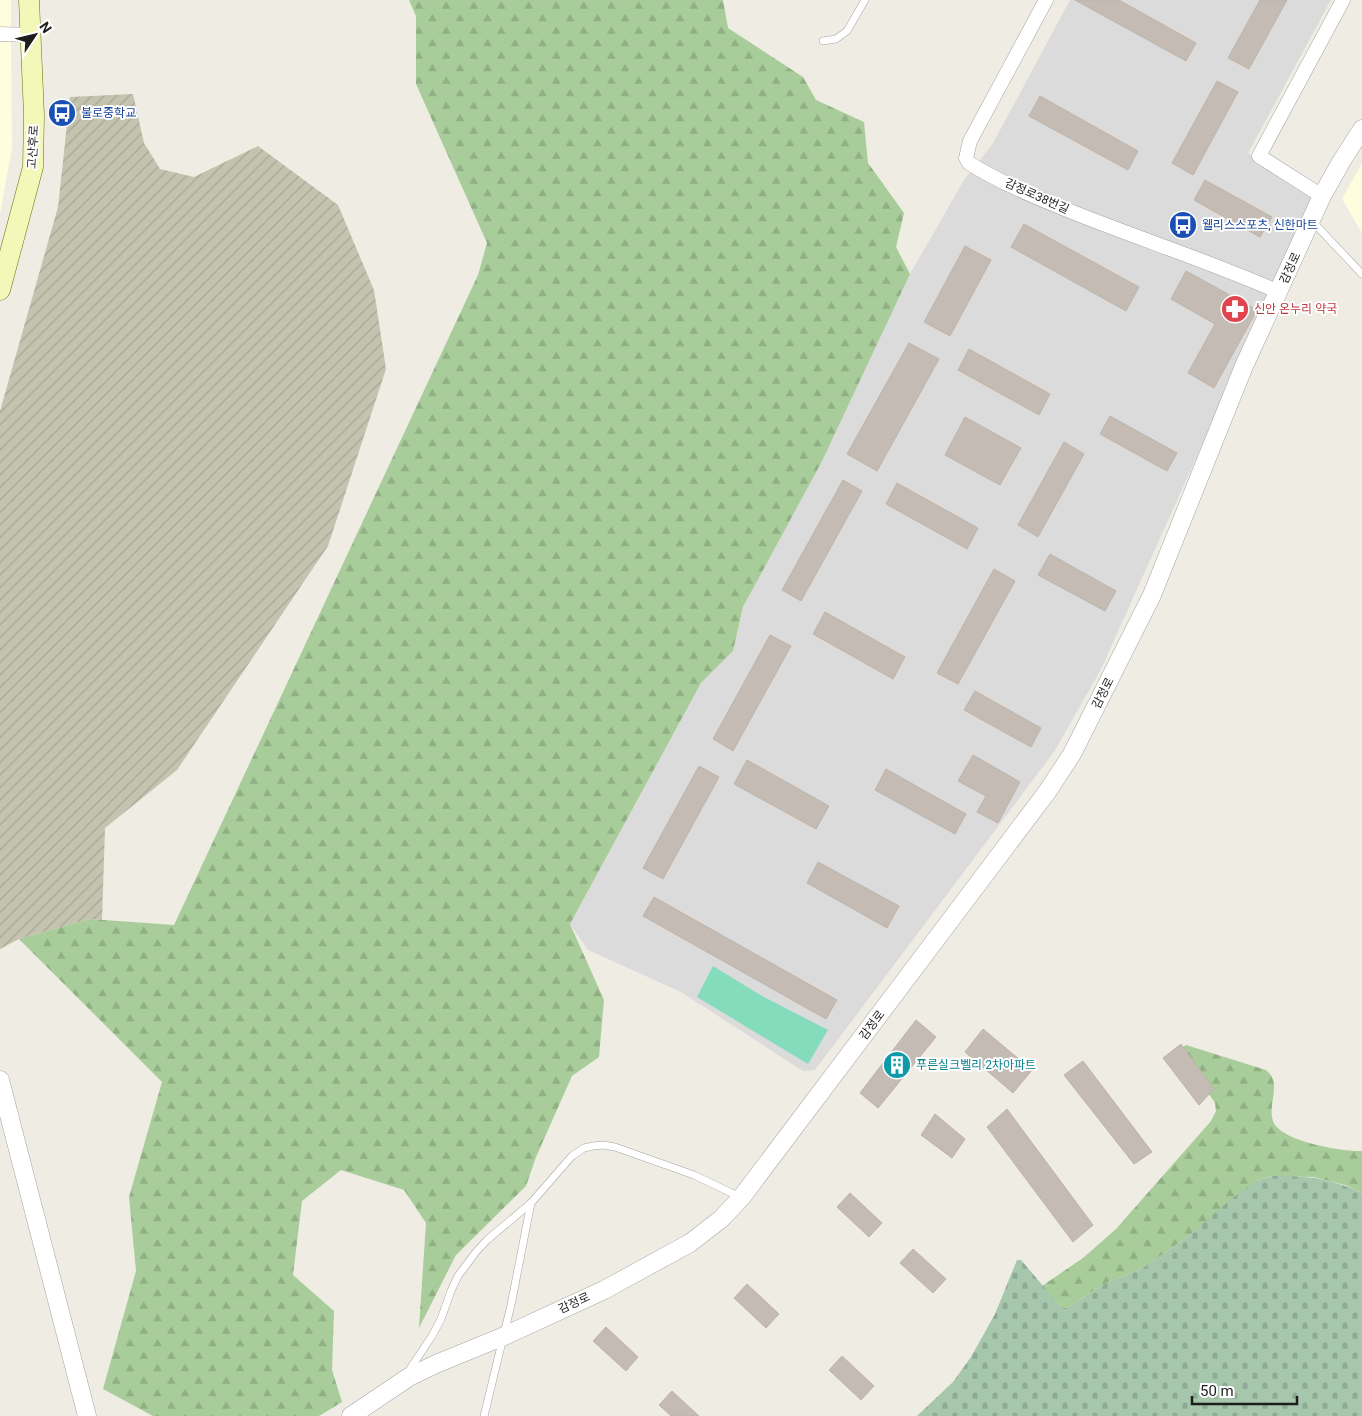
<svg xmlns="http://www.w3.org/2000/svg" width="1362" height="1416" font-family="Roboto,'Noto Sans KR',sans-serif">
  <style>
    .residential { fill: #dcdbdb }
    .education { fill: #fefede }
    .construction { fill: url(#construction-furrows) }
    .forest { fill: url(#forest-firs) }
    .cemetery { fill: url(#cemetery-stones) }
    .pitch { fill: #84dcbc }
    .building { fill: #c3bbb4; stroke: #c0b3a7 }
    .lines { fill: none; stroke-linecap: round; stroke-linejoin: round }
    .service-casing { stroke: #a5a5a5; stroke-width: 8 }
    .minor-casing { stroke: #a5a5a5; stroke-width: 15 }
    .tertiary-casing { stroke: #a5a5a5; stroke-width: 19 }
    .secondary-casing { stroke: #657307; stroke-width: 21 }
    .service { stroke: #fff; stroke-width: 7 }
    .minor { stroke: #fff; stroke-width: 14 }
    .tertiary { stroke: #fff; stroke-width: 18 }
    .secondary { stroke: #f3f8b9; stroke-width: 20 }
    .labels { text-anchor: middle; dominant-baseline: central; stroke-width: 4; stroke-linejoin: round; paint-order: stroke }
    .transit-label { font-size: 12px; fill: #164399; stroke: #fff; text-anchor: start }
    .street-label { font-size: 12px; fill: #1e1e1e; stroke: #fff }
    .health-label { font-size: 12px; fill: #be3a42; stroke: #fff; text-anchor: start }
    .culture-label { font-size: 12px; fill: #0d838f; stroke: #fff; text-anchor: start }
  </style>
  <defs>
    <pattern id="construction-furrows" width="10" height="10" patternUnits="userSpaceOnUse" patternTransform="scale(1.25)"><rect width="10" height="10" fill="#c3c3b0"/><path d="M-1 1l2-2M0 10L10 0M9 11l2-2" fill="none" stroke="#a7a797"/></pattern>
    <pattern id="forest-firs" width="22" height="20" patternUnits="userSpaceOnUse" patternTransform="scale(1.25)"><rect width="22" height="20" fill="#a8cd9a"/><path d="M5 1l3.5 6h-7zM16 11l3.5 6h-7z" fill="#90b084"/></pattern>
    <pattern id="cemetery-stones" width="16" height="16" patternUnits="userSpaceOnUse" patternTransform="scale(1.25)"><rect width="16" height="16" fill="#a6c7ac"/><path d="M2 7V4a2 2 0 0 1 4 0v3zM10 15v-3a2 2 0 0 1 4 0v3z" fill="#8eaa94"/></pattern>
  </defs>
  <rect width="100%" height="100%" fill="#efece4"/>
  <!-- residential -->
  <path class="residential" d="M1070,0H1331L1248,153L1307,189L1313,199L1101,669L1054,752L815,1070L803,1071L681,992L588,950L570,924L701,683L733,651L743,608L910,274L964,180L992,145Z"/>
  <!-- education -->
  <g class="education">
    <rect x="0" y="0" width="11" height="27"/>
    <path d="M0,42H11L12,148L0,214Z"/>
    <path d="M1362,163V233L1342,199Z"/>
  </g>
  <!-- construction -->
  <path class="construction" d="M133,94L144,143L160,169L194,177L258,146L338,205L374,290L386,369L328,546L177,770L105,828L102,920L90,919L19,939L0,949V411L58,207L70,97Z"/>
  <!-- forest -->
  <g class="forest">
    <path d="M409,0H723L728,28L803,77L816,100L864,122L868,163L904,213L896,247L910,274L822,461L743,607L733,651L701,683L570,924L604,1000L599,1057L572,1076L536,1157L526,1186L456,1255L419,1328L426,1223L404,1190L341,1170L302,1201L293,1275L334,1311L332,1370L342,1402L319,1416H153L103,1389L136,1271L129,1197L162,1082L19,939L90,919L174,925L478,275L487,243L416,84V16Z"/>
    <path d="M1186,1045L1266,1070C1283,1083 1267,1104 1273,1121C1279,1141 1343,1152 1362,1151V1193L1345,1185L1313,1177L1271,1176L1256,1181L1186,1238L1143,1268L1106,1283L1067,1308L1061,1307L1042,1286L1083,1258L1116,1229L1211,1121L1216,1111L1215,1103L1181,1053L1180,1049Z"/>
  </g>
  <!-- cemetery -->
  <path class="cemetery" d="M1272,1176C1303,1175 1333,1179 1362,1193V1416H917L953,1382L971,1357L995,1314L1017,1260H1021L1061,1307L1067,1308L1106,1283L1143,1268L1186,1238L1230,1200L1256,1181Z"/>
  <!-- pitch -->
  <path class="pitch" d="M713,966L762,996L828,1030L808,1064L697,997Z"/>
  <!-- building -->
  <g class="building">
    <path d="M1075,0H1119L1196,43L1186,61Z"/>
    <path d="M1260,0H1287L1249,69L1228,58Z"/>
    <path d="M1217,81L1238,92L1193,175L1172,163Z"/>
    <path d="M1040,96L1138,151L1128,170L1029,116Z"/>
    <path d="M1205,180L1272,217L1260,237L1194,200Z"/>
    <path d="M1024,224L1139,287L1126,311L1011,247Z"/>
    <path d="M965,246L991,260L950,336L924,322Z"/>
    <path d="M1186,271L1257,310L1214,388L1188,373L1215,324L1171,299Z"/>
    <path d="M909,343L939,359L877,471L847,454Z"/>
    <path d="M969,349L1050,394L1039,415L958,370Z"/>
    <path d="M1110,416L1177,453L1167,471L1100,434Z"/>
    <path d="M965,417L1021,448L1000,485L945,455Z"/>
    <path d="M1064,442L1084,454L1038,537L1018,525Z"/>
    <path d="M843,480L862,491L801,601L782,590Z"/>
    <path d="M897,483L978,528L967,549L886,504Z"/>
    <path d="M1050,554L1116,591L1105,611L1038,575Z"/>
    <path d="M994,569L1015,581L958,684L937,673Z"/>
    <path d="M825,612L905,657L893,679L813,634Z"/>
    <path d="M770,635L791,646L733,751L713,739Z"/>
    <path d="M975,691L1041,728L1031,747L964,710Z"/>
    <path d="M973,755L1020,782L998,823L977,812L986,796L958,781Z"/>
    <path d="M747,760L829,806L816,829L734,784Z"/>
    <path d="M699,766L719,777L663,879L643,868Z"/>
    <path d="M886,769L966,814L955,834L875,790Z"/>
    <path d="M818,862L899,906L887,928L807,883Z"/>
    <path d="M654,897L837,1000L826,1019L643,916Z"/>
    <path d="M916,1020L936,1037L878,1108L860,1093Z"/>
    <path d="M983,1029L1032,1070L1013,1093L965,1052Z"/>
    <path d="M1181,1044L1214,1089L1199,1105L1163,1058Z"/>
    <path d="M1083,1061L1152,1152L1134,1164L1064,1075Z"/>
    <path d="M1007,1109L1093,1225L1073,1242L987,1127Z"/>
    <path d="M935,1114L965,1139L952,1158L921,1135Z"/>
    <path d="M850,1193L882,1223L869,1237L837,1207Z"/>
    <path d="M913,1249L946,1279L933,1293L900,1263Z"/>
    <path d="M747,1284L779,1314L766,1328L734,1298Z"/>
    <path d="M606,1327L638,1357L626,1371L593,1341Z"/>
    <path d="M842,1356L874,1386L861,1400L829,1370Z"/>
    <path d="M672,1391L699,1416H671L659,1405Z"/>
  </g>
  <g class="lines">
    <defs>
      <g id="service">
        <path d="M823,41L836,39L847,31L865,0"/>
        <path d="M1312,221L1362,274"/>
        <path d="M408,1372L432,1336L441,1319L451,1291L458,1276L476,1252L487,1240L531,1203L572,1156L584,1148L593,1146L603,1145L615,1147L694,1175L740,1197"/>
        <path d="M484,1416L511,1305L531,1203"/>
      </g>
      <g id="minor">
        <path d="M1046,0L970,141L966,158L969,163C999,182 1033,196 1065,209C1136,238 1209,261 1279,292"/>
        <path d="M0,34L30,35"/>
        <path d="M1322,196L1259,156L1343,0"/>
      </g>
      <g id="tertiary">
        <path d="M0,1080L87,1416"/>
        <path d="M351,1416L409,1377L436,1364L502,1337L604,1290L690,1243L721,1219L741,1198L1047,792L1072,754L1152,595L1244,366L1322,196L1341,162L1362,129"/>
      </g>
      <path id="secondary" d="M0,290L33,167L34,115L29,0"/>
    </defs>
    <!-- service casing -->
    <use href="#service" class="service-casing"/>
    <!-- minor casing -->
    <use href="#minor" class="minor-casing"/>
    <!-- tertiary casing -->
    <use href="#tertiary" class="tertiary-casing"/>
    <!-- secondary casing -->
    <use href="#secondary" class="secondary-casing"/>
    <!-- service -->
    <use href="#service" class="service"/>
    <!-- minor -->
    <use href="#minor" class="minor"/>
    <!-- tertiary -->
    <use href="#tertiary" class="tertiary"/>
    <!-- secondary -->
    <use href="#secondary" class="secondary"/>
  </g>
  <!-- icons -->
  <defs>
    <symbol id="bus-disc" viewBox="-11 -11 22 22"><circle r="9.5" fill="#1a4fb4" stroke="#fff"/><path d="M-5-6H5V4H4V6H2V4H-2V6H-4V4H-5ZM-3.5-4V0h7V-4ZM-3.5 1.2v1.5H-2V1.2ZM2 1.2v1.5H3.5V1.2Z" fill="#fff"/></symbol>
    <symbol id="pharmacy-disc" viewBox="-11 -11 22 22"><circle r="9.5" fill="#e0444e" stroke="#fff"/><path d="M-2-6h4v4h4v4h-4v4h-4v-4h-4v-4h4Z" fill="#fff"/></symbol>
    <symbol id="building-disc" viewBox="-11 -11 22 22"><circle r="9.5" fill="#0f9aa8" stroke="#fff"/><path d="M-4-6H4V6H1V3H-1V6H-4ZM-2.5-4.3h1.7v1.8h-1.7ZM.8-4.3h1.7v1.8H.8ZM-2.5-1h1.7V.8h-1.7ZM.8-1h1.7V.8H.8Z" fill="#fff"/></symbol>
  </defs>
  <g fill-rule="evenodd">
    <use href="#bus-disc" x="46" y="97" width="32" height="32"/>
    <use href="#bus-disc" x="1167" y="209" width="32" height="32"/>
    <use href="#pharmacy-disc" x="1219" y="293" width="32" height="32"/>
    <use href="#building-disc" x="881" y="1049" width="32" height="32"/>
  </g>
  <g class="labels">
    <!-- transit labels -->
    <g class="transit-label">
      <text x="81" y="113">불로중학교</text>
      <text x="1202" y="225">웰리스스포츠, 신한마트</text>
    </g>
    <!-- street labels -->
    <g class="street-label">
      <text transform="translate(33 147) rotate(-87)">고산후로</text>
      <text transform="translate(1037 196) rotate(24)">감정로38번길</text>
      <text transform="translate(1290 268) rotate(-65)">감정로</text>
      <text transform="translate(1103 693) rotate(-63)">감정로</text>
      <text transform="translate(872 1025) rotate(-53)">감정로</text>
      <text transform="translate(574 1303) rotate(-25)">감정로</text>
    </g>
    <!-- health labels -->
    <g class="health-label">
      <text x="1254" y="309">신안 온누리 약국</text>
    </g>
    <!-- culture labels -->
    <g class="culture-label">
      <text x="916" y="1065">푸른실크벨리 2차아파트</text>
    </g>
  </g>
  <!-- north arrow -->
  <g transform="translate(35 35) rotate(55)" stroke="#ffffff" stroke-width="4" paint-order="stroke">
  <path d="M0-4L9 19L0 12L-9 19Z" fill="#1e1e1e"/>
  <text y="-8" font-size="14" font-weight="bold" text-anchor="middle" fill="#1e1e1e">N</text>
  </g>
  <!-- scale -->
  <path d="M1192 1396v8h105v-8" fill="none" stroke="#1e1e1e" stroke-width="2.5"/>
  <text x="1200" y="1396" font-size="15" fill="#1e1e1e" stroke="#ffffff" stroke-width="4" paint-order="stroke">50 m</text>
</svg>
